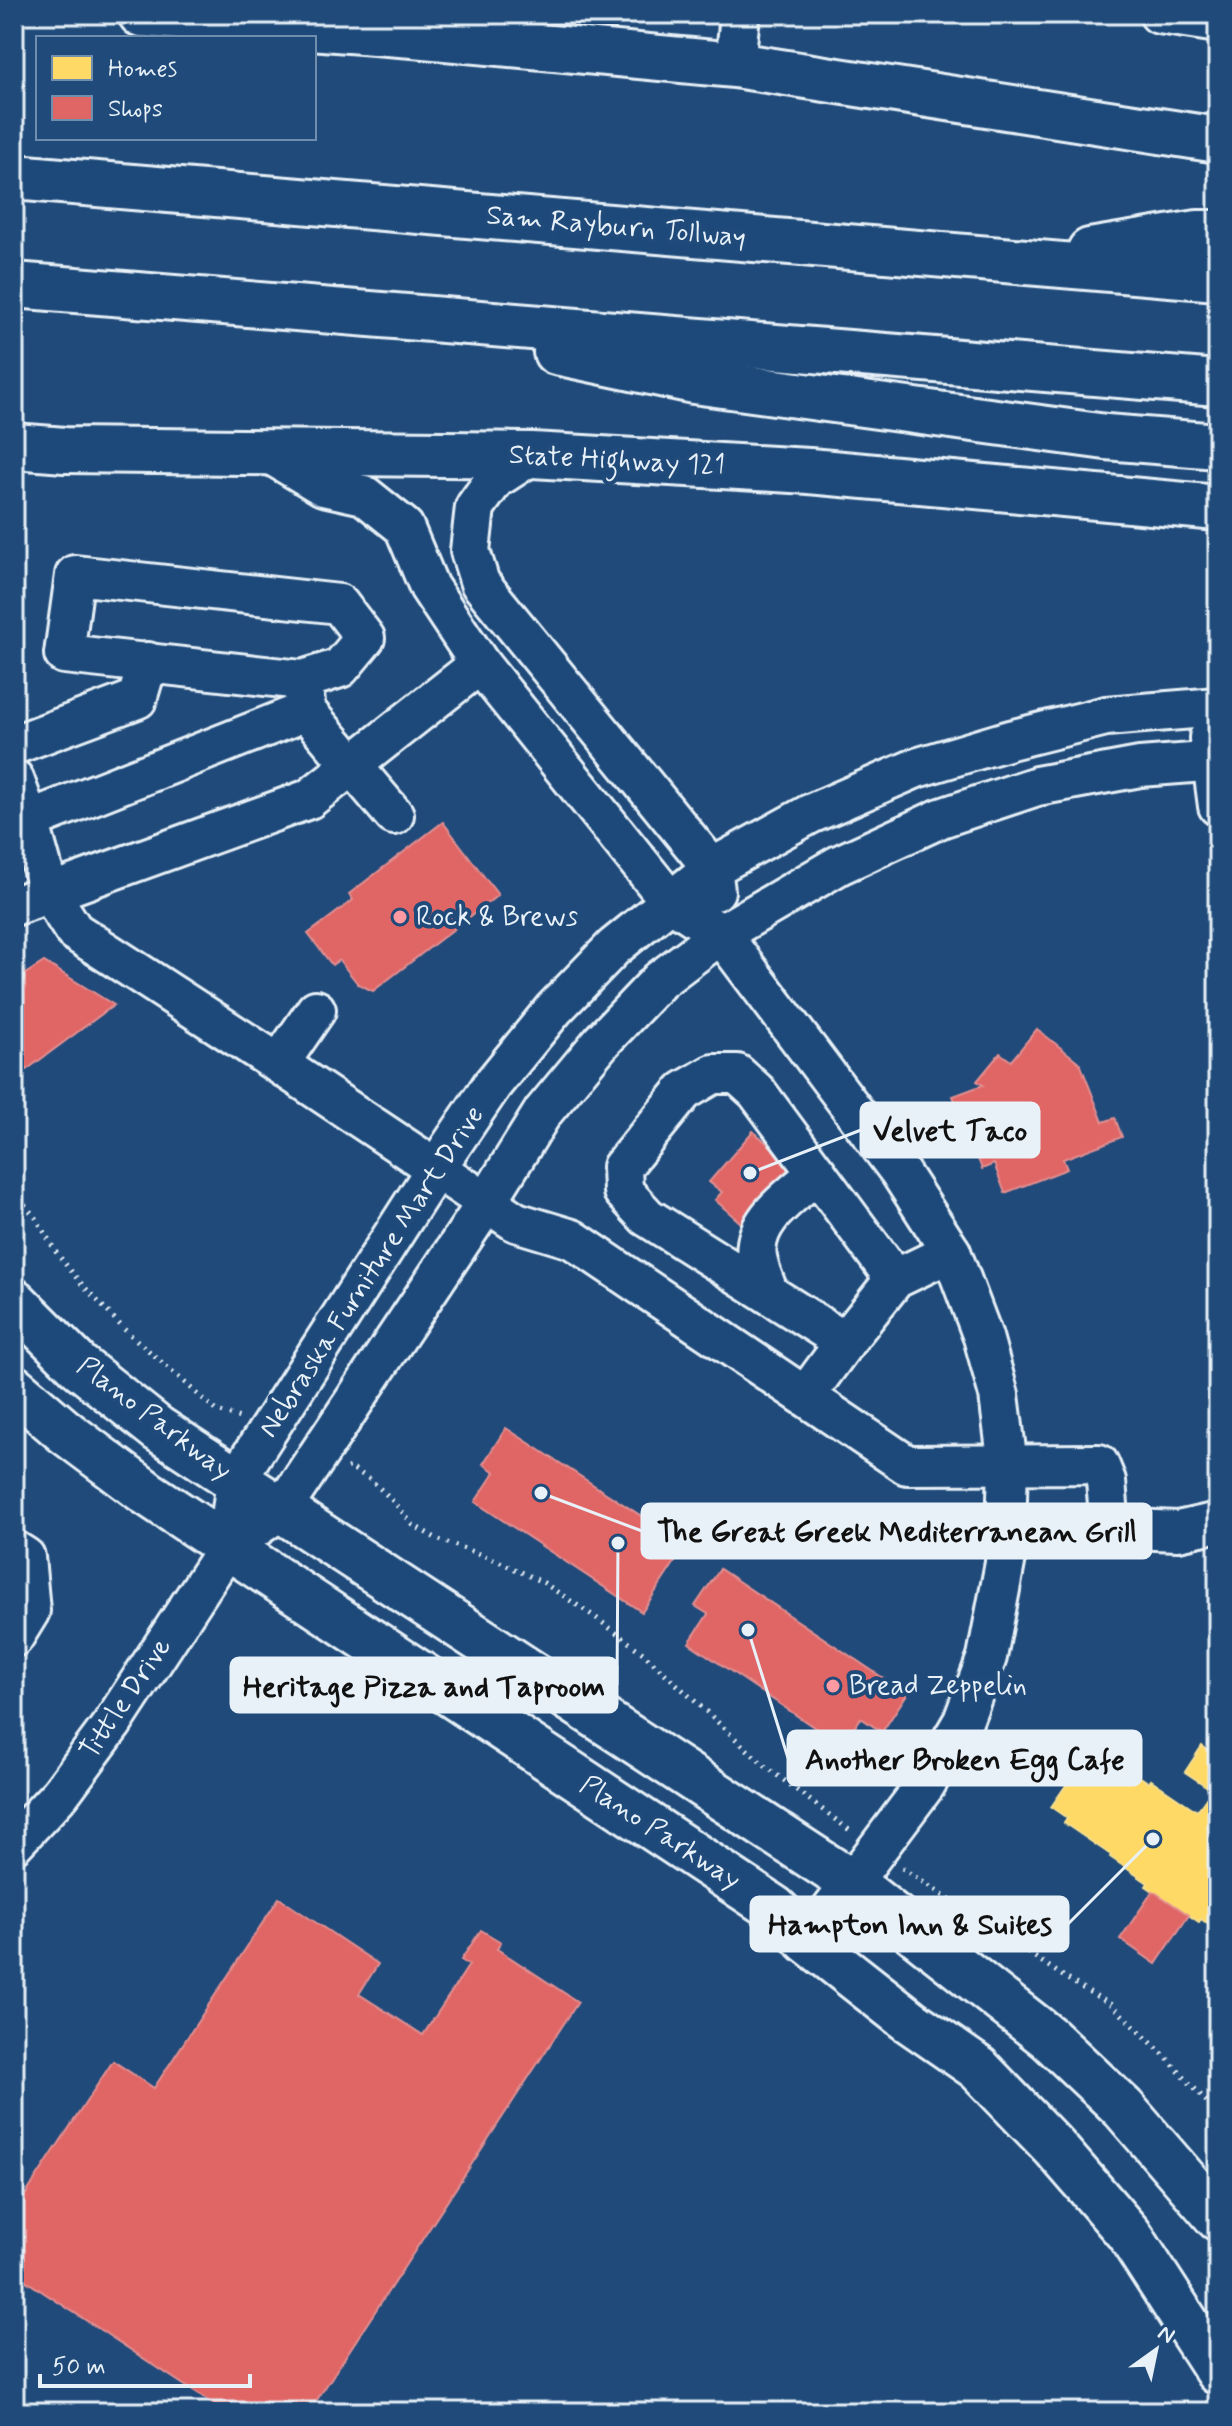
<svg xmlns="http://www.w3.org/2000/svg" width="1232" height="2426" font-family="Mynerve,sans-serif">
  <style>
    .homes { fill: #ffd966; stroke: #f8e092; stroke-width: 2 }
    .shops { fill: #e06666; stroke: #e29092; stroke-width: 2 }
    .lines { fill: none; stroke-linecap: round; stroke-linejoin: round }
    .minor-casing { stroke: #e8f1f8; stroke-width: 44 }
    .major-casing { stroke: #e8f1f8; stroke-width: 50 }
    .highway-casing { stroke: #e8f1f8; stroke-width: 50 }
    .path { stroke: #e8f1f8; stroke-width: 5; stroke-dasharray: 2 6; stroke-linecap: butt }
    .minor { stroke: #1f4a7a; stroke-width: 38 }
    .major { stroke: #1f4a7a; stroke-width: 44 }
    .highway { stroke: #1f4a7a; stroke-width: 44 }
    .poi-dot { fill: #ff9aa2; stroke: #1f4a7a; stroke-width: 3 }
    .labels { text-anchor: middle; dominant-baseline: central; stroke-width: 8; stroke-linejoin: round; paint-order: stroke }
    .street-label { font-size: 28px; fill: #e8f1f8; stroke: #1f4a7a }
    .poi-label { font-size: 28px; fill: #e8f1f8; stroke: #1f4a7a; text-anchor: start }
    .leader { fill: none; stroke: #e8f1f8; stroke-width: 3 }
    .callout-dot { fill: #e8f1f8; stroke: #1f4a7a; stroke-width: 3 }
    .callout { fill: #e8f1f8; stroke: #e8f1f8; stroke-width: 3 }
    .callout-label { font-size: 30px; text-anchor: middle; font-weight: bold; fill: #111 }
  </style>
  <rect width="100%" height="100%" fill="#1f4a7a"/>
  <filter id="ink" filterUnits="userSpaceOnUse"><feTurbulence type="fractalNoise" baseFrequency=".0125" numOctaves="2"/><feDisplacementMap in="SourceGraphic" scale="16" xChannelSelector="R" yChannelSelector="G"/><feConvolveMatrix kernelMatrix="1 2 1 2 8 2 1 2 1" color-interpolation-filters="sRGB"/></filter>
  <g filter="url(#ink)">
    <!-- homes -->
    <path class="homes" d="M1202,1746L1218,1757V1931L1201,1919L1199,1922L1146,1886L1148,1883L1110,1857L1111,1855L1064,1823L1067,1818L1051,1807L1091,1749L1106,1759L1109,1755L1149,1783L1151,1780L1197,1811L1212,1790L1185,1772Z"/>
    <!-- shops -->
    <g class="shops">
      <path d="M443,822L498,895L373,991L358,984L339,960L332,965L308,934L353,900L349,894Z"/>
      <path d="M14,960L25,974L44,962L114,1005L14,1079Z"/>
      <path d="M1037,1029L1080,1063L1103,1122L1115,1118L1122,1137L1063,1159L1067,1169L1005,1193L994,1164L982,1169L953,1096L983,1085L977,1081L1000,1053L1011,1061Z"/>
      <path d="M753,1131L792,1165L741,1223L715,1200L722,1192L709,1182Z"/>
      <path d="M506,1428L686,1545L642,1612L475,1502L495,1472L483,1464Z"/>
      <path d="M720,1569L907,1694L882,1732L861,1718L842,1746L689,1643L708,1614L695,1606Z"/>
      <path d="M1153,1891L1189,1915L1156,1964L1120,1939Z"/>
      <path d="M279,1898L378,1964L359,1994L423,2035L469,1965L461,1960L481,1930L501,1942L497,1949L578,2002L309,2412H225L14,2273V2212L113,2061L154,2088Z"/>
    </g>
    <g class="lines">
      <defs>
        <g id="minor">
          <path d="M1159,14L1218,23"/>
          <path d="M735,65L740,14"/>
          <path d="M268,453L323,486L364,495L404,527L429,587L480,664L670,901L721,934L899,1171L951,1252L983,1337L999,1395L1008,1466L1005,1563L987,1657L963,1721L926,1784L808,1941"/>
          <path d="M532,455L495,479L475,507L470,551L480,583L712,868L715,891"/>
          <path d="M75,575L339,604L365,638L340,668L302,680L64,654Z"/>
          <path d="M306,711L394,815"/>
          <path d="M1209,738L1218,806"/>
          <path d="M14,745L137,699L148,662"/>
          <path d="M14,779L29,820L49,892L74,931L279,1064L516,1222L572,1239L907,1465L1099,1464L1106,1481L1110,1528L1178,1531L1218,1522"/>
          <path d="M14,826L306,711L302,680"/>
          <path d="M14,906L309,799L480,664"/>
          <path d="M279,1064L316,1010"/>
          <path d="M895,1279L845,1342L647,1217L623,1191L622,1167L684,1091L713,1074H737L757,1092L895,1279L951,1252"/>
          <path d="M769,1294C765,1283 759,1270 757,1258C751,1220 792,1196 817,1173"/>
          <path d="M806,1395L845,1342"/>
          <path d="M227,1548L236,1480L436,1168L492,1085L554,1009L614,947L712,868L810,814L916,768L1010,740L1106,716L1218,707"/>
          <path d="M14,1550L25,1557L30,1611L14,1637"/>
          <path d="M14,1843L60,1794L112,1724L227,1548L282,1509L487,1202L543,1112L602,1041L660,980L721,934L839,865L941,818L1037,786L1140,767L1218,761"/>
        </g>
        <g id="major">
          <path d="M141,14L413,35L735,65L1218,140"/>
          <path d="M14,446L65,450L532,455L809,471L1218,508"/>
          <path d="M14,1301L79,1366L158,1429L852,1883L1049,2038L1123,2108L1218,2218"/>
          <path d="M14,1388L64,1431L147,1493L774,1908L808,1941L910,2021L978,2068L1054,2147L1129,2234L1218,2372"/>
        </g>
        <g id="highway">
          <path d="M14,177L1218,278"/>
          <path d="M1090,251L1198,233H1218"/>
          <path d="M14,285L1218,383"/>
          <path d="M556,352L694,381L1106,437L1218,446"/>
        </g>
      </defs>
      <!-- minor casing -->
      <use href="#minor" class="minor-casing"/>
      <!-- major casing -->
      <use href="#major" class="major-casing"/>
      <!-- highway casing -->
      <use href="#highway" class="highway-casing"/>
      <!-- path -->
      <g class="path">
        <path d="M14,1193L36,1218L56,1252L79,1281L124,1329L217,1411L240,1418"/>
        <path d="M347,1468L350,1467L371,1480L394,1502L413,1525L439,1540L496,1560L544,1583L595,1617L643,1653L765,1766L852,1832"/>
        <path d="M902,1868L1072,1982L1112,2005L1163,2054L1218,2114"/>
      </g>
      <!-- minor -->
      <use href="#minor" class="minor"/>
      <!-- major -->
      <use href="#major" class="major"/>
      <!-- highway -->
      <use href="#highway" class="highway"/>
    </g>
  </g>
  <!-- markers -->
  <g class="poi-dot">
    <circle cx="400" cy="917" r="8"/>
    <circle cx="833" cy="1686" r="8"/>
  </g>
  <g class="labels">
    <!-- street labels -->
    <g class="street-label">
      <text transform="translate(616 227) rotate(5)">Sam Rayburn Tollway</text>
      <text transform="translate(617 461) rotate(3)">State Highway 121</text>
      <text transform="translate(372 1272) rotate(-57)">Nebraska Furniture Mart Drive</text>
      <text transform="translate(154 1419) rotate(37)">Plano Parkway</text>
      <text transform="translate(126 1699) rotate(-56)">Tittle Drive</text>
      <text transform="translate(660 1833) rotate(33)">Plano Parkway</text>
    </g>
    <!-- poi labels -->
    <g class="poi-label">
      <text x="416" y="917">Rock &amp; Brews</text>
      <text x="849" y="1686">Bread Zeppelin</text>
    </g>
  </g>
  <!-- callouts -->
  <path class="leader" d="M750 1173L861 1130M541 1493L642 1531M618 1543L617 1685M748 1630L788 1758M1153 1839L1068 1924"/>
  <g class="callout-dot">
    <circle cx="750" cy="1173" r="8"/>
    <circle cx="541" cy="1493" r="8"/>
    <circle cx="618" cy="1543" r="8"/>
    <circle cx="748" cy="1630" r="8"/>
    <circle cx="1153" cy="1839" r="8"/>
  </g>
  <g class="callout">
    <rect x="861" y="1103" width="178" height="54" rx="8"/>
    <rect x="642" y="1504" width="509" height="54" rx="8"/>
    <rect x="231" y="1658" width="386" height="54" rx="8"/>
    <rect x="788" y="1731" width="353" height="54" rx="8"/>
    <rect x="751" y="1897" width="317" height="54" rx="8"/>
  </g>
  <g class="callout-label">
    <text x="950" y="1140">Velvet Taco</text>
    <text x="897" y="1541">The Great Greek Mediterranean Grill</text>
    <text x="424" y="1696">Heritage Pizza and Taproom</text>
    <text x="965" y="1769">Another Broken Egg Cafe</text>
    <text x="910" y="1934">Hampton Inn &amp; Suites</text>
  </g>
  <!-- margin -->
  <rect width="1232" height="2426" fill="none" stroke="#1f4a7a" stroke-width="48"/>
  <rect x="24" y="24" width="1184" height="2378" fill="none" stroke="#e8f1f8" stroke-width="3" filter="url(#ink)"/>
  <!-- legend -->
  <rect x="36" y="36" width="280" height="104" fill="#1f4a7a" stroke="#6f8dac" stroke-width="2"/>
  <rect x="52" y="56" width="40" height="24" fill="#ffd966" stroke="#6f8dac" stroke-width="2"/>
  <text x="108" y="76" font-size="24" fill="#e8f1f8">Homes</text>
  <rect x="52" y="96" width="40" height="24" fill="#e06666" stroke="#6f8dac" stroke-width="2"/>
  <text x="108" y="116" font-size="24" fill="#e8f1f8">Shops</text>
  <!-- north arrow -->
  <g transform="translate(1156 2350) rotate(33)" stroke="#1f4a7a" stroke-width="6" paint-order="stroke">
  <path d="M0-6L14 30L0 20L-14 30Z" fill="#e8f1f8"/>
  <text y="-12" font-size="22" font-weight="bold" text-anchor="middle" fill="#e8f1f8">N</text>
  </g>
  <!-- scale -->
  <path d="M40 2374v12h210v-12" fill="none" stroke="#e8f1f8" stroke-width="4"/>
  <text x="52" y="2374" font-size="24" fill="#e8f1f8" stroke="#1f4a7a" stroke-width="6" paint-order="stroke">50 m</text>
</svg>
